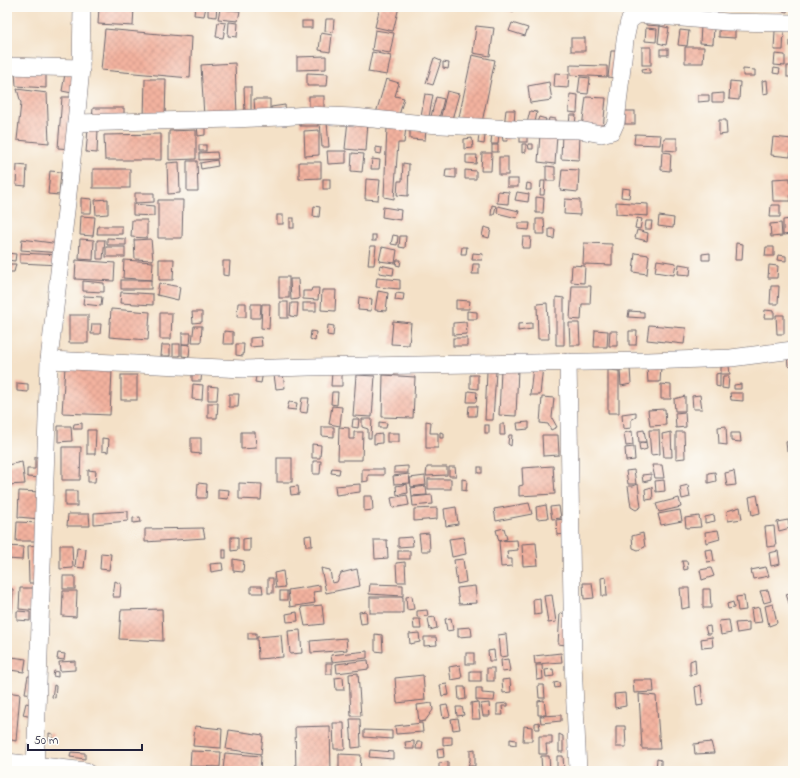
<svg xmlns="http://www.w3.org/2000/svg" width="800" height="778" font-family="'Indie Flower',sans-serif">
  <style>
    .building { fill: url(#building-cross-hatch) }
    .lines { fill: none; stroke-linecap: round; stroke-linejoin: round }
    .minor-casing { stroke: #6c656c; stroke-width: 18 }
    .minor { stroke: #fff; stroke-width: 17 }
  </style>
  <defs>
    <pattern id="building-cross-hatch" width="8" height="8" patternUnits="userSpaceOnUse"><rect width="8" height="8" fill="#f3b29f"/><path d="M0 0l8 8M0 8l8-8" fill="none" stroke="#d0998a"/></pattern>
  </defs>
  <rect width="100%" height="100%" fill="#fdfcf7"/>
  <filter id="ink" filterUnits="userSpaceOnUse"><feTurbulence type="fractalNoise" baseFrequency=".025" numOctaves="2"/><feDisplacementMap in="SourceGraphic" scale="8" xChannelSelector="R" yChannelSelector="G"/><feConvolveMatrix kernelMatrix="1 2 1 2 8 2 1 2 1" color-interpolation-filters="sRGB"/></filter>
  <filter id="wash" filterUnits="userSpaceOnUse"><feTurbulence type="fractalNoise" baseFrequency=".012" numOctaves="4" result="noise"/><feDisplacementMap in="SourceGraphic" scale="16" xChannelSelector="R" yChannelSelector="G"/><feGaussianBlur stdDeviation="0.9" result="paint"/><feColorMatrix in="noise" values="0 0 0 0 0 0 0 0 0 0 0 0 0 0 0 0 0 1.4 0 .05"/><feComposite in="paint" operator="in"/></filter>
  <g filter="url(#wash)">
    <rect width="100%" height="100%" fill="#f4e1c7"/>
    <g id="blocks">
      <!-- building -->
      <g class="building">
        <path d="M99,7H134L133,26L98,24Z"/>
        <path d="M195,7H206L204,16L194,15Z"/>
        <path d="M208,7H217L216,17L208,16Z"/>
        <path d="M380,7H399L393,31L375,27Z"/>
        <path d="M505,7H514L513,12L504,10Z"/>
        <path d="M773,7H788L787,12L773,9Z"/>
        <path d="M220,9L240,11L238,21L218,19Z"/>
        <path d="M646,18L660,19V26L646,25Z"/>
        <path d="M326,19H334L333,32L325,31Z"/>
        <rect x="302" y="21" width="10" height="7"/>
        <path d="M218,22L226,23L223,38L216,37Z"/>
        <path d="M229,22L238,23L237,37L228,36Z"/>
        <path d="M512,23L528,28L525,36L509,31Z"/>
        <path d="M476,26L494,28L490,56L473,53Z"/>
        <path d="M660,26L669,28L666,45L658,43Z"/>
        <path d="M701,26L714,27L713,44L700,43Z"/>
        <path d="M719,26H735V38L719,37Z"/>
        <path d="M646,28L657,29L656,42L645,41Z"/>
        <path d="M105,29L192,37L190,78L101,70Z"/>
        <path d="M375,30L394,33L390,53L372,50Z"/>
        <path d="M680,30L689,31L687,46L678,45Z"/>
        <path d="M775,31H784L783,50H774Z"/>
        <path d="M321,33L332,35L330,52L319,50Z"/>
        <rect x="571" y="38" width="14" height="13"/>
        <rect x="790" y="41" width="3" height="5"/>
        <rect x="642" y="47" width="9" height="18"/>
        <path d="M685,47H704L703,63H685Z"/>
        <rect x="660" y="49" width="8" height="6"/>
        <path d="M611,51H619L616,78L608,77Z"/>
        <path d="M372,52L391,56L387,75L368,72Z"/>
        <path d="M775,54L785,55V66L774,65Z"/>
        <path d="M472,55L495,60L481,127L458,122Z"/>
        <path d="M326,56V69L297,70V57Z"/>
        <path d="M434,58L441,61L433,85L426,83Z"/>
        <path d="M443,62L449,63L448,69L443,68Z"/>
        <path d="M235,63L237,115L204,117L201,65Z"/>
        <path d="M570,65L607,66V77L570,75Z"/>
        <rect x="787" y="66" width="6" height="11"/>
        <path d="M650,68V73H643L642,69Z"/>
        <path d="M774,68L780,69L779,74L773,73Z"/>
        <path d="M743,69L755,70V76H743Z"/>
        <path d="M46,71V88L16,86L15,72Z"/>
        <path d="M307,73L328,74L327,86H307Z"/>
        <path d="M555,73L569,74L568,88L554,87Z"/>
        <path d="M65,74L79,77L77,94L62,91Z"/>
        <path d="M580,77L590,78L588,94L578,93Z"/>
        <path d="M145,79H166L165,119L144,118Z"/>
        <path d="M386,79L399,83L395,96L404,98L398,119L376,113Z"/>
        <path d="M767,80L768,93L763,94L762,81Z"/>
        <path d="M730,81L740,82L739,100L729,99Z"/>
        <path d="M549,82L552,100L530,103L528,86Z"/>
        <path d="M244,87H251V113H245Z"/>
        <path d="M17,89L47,93L49,143L17,140L21,103Z"/>
        <path d="M447,91L459,94L451,123L440,120Z"/>
        <path d="M724,93V102H712V94Z"/>
        <path d="M425,94L433,95L428,122L420,121Z"/>
        <path d="M570,94L578,95L577,113L569,112Z"/>
        <path d="M698,95H709V101L698,102Z"/>
        <rect x="309" y="96" width="15" height="13"/>
        <path d="M62,97H77L71,149L58,148Z"/>
        <path d="M436,97L444,99L438,122L430,120Z"/>
        <path d="M586,97L606,98L603,129L582,127Z"/>
        <path d="M254,99H270V112L255,113Z"/>
        <path d="M285,105L286,114L272,116L271,107Z"/>
        <path d="M93,108H124V120H92Z"/>
        <path d="M506,110H515L514,126H504Z"/>
        <path d="M530,111L537,112L534,128L526,127Z"/>
        <rect x="625" y="111" width="10" height="13"/>
        <path d="M570,115H576L575,126L569,125Z"/>
        <path d="M539,117L546,119L544,127L536,125Z"/>
        <path d="M318,118V126H300V119Z"/>
        <path d="M549,118L556,119L555,127L547,126Z"/>
        <path d="M348,120L368,121L366,151L345,149Z"/>
        <path d="M719,120H726L727,134L719,135Z"/>
        <path d="M320,122H327L329,147H322Z"/>
        <path d="M205,124V135L198,136L197,125Z"/>
        <path d="M387,127L406,128L404,143H398L394,199L384,197Z"/>
        <path d="M88,129H98L97,153L86,152Z"/>
        <path d="M196,130V159L169,160V131Z"/>
        <path d="M319,130V155L305,156L304,131Z"/>
        <path d="M410,130H426L425,140L410,139Z"/>
        <path d="M492,132H499L498,144H491Z"/>
        <path d="M507,133L508,141H503L502,134Z"/>
        <rect x="520" y="133" width="7" height="9"/>
        <path d="M562,133L580,135L579,160L561,159Z"/>
        <path d="M161,134V160H105L104,135Z"/>
        <path d="M540,134L557,135L555,164L538,162Z"/>
        <path d="M635,134L661,135L660,145L634,144Z"/>
        <path d="M479,135L485,136L484,144L478,143Z"/>
        <path d="M773,137L792,139L790,157L771,155Z"/>
        <path d="M472,138L473,148L464,149V139Z"/>
        <path d="M664,138H677V151L663,150Z"/>
        <path d="M522,144H526V152L522,153Z"/>
        <path d="M528,144H533V149H529Z"/>
        <rect x="199" y="145" width="7" height="6"/>
        <rect x="492" y="145" width="6" height="7"/>
        <path d="M376,147L382,148L381,154L376,153Z"/>
        <path d="M327,151H346V163L328,164Z"/>
        <path d="M217,152L218,159L199,160V153Z"/>
        <path d="M662,152L671,153L670,171L661,170Z"/>
        <path d="M352,153L364,154L362,172L351,171Z"/>
        <path d="M482,153H492L491,171H481Z"/>
        <path d="M466,155H477L476,164L466,163Z"/>
        <rect x="499" y="157" width="9" height="18"/>
        <path d="M372,159L380,160L379,169H371Z"/>
        <path d="M217,160L218,166L201,169L200,163Z"/>
        <path d="M187,161H197L198,191H187Z"/>
        <path d="M179,162L180,193L168,194L167,163Z"/>
        <path d="M299,162H321V178L299,179Z"/>
        <path d="M403,163L409,164L408,196L397,195L398,181H402Z"/>
        <path d="M17,165L27,166L26,186L16,185Z"/>
        <path d="M546,166L555,167V181H546Z"/>
        <rect x="93" y="169" width="37" height="19"/>
        <path d="M446,169H456V178L445,177Z"/>
        <path d="M562,169L579,170L578,192L560,190Z"/>
        <path d="M465,170L476,171V179H465Z"/>
        <path d="M50,171L61,172L59,195L48,194Z"/>
        <path d="M790,178L791,201H773L772,179Z"/>
        <rect x="323" y="179" width="7" height="10"/>
        <path d="M366,179L380,180L378,200L365,199Z"/>
        <rect x="507" y="179" width="11" height="8"/>
        <path d="M541,181H545L544,195H540Z"/>
        <path d="M527,183L531,184V190H526Z"/>
        <path d="M622,188L630,189L629,198L621,197Z"/>
        <path d="M498,191L509,192L508,204L497,203Z"/>
        <path d="M517,192L529,194L528,202L515,200Z"/>
        <path d="M135,193H154V202L135,203Z"/>
        <path d="M536,197L544,198L543,213H536Z"/>
        <path d="M81,198L92,199L91,213H81Z"/>
        <path d="M108,199V214L96,215L95,200Z"/>
        <path d="M565,199L580,200V215L564,214Z"/>
        <path d="M158,200H183L182,238H158Z"/>
        <path d="M616,202L648,204V216L616,214Z"/>
        <path d="M133,204L154,206V216L133,215Z"/>
        <path d="M492,205L496,206L494,215H491Z"/>
        <path d="M771,205H780V217H770Z"/>
        <path d="M314,206L320,207L319,217L313,216Z"/>
        <path d="M498,206L519,211L517,218L497,213Z"/>
        <path d="M383,207L401,210L400,220L382,217Z"/>
        <rect x="277" y="215" width="6" height="9"/>
        <path d="M81,216L95,217L93,236L80,235Z"/>
        <path d="M659,216L674,218L673,228L658,226Z"/>
        <rect x="290" y="218" width="4" height="10"/>
        <path d="M637,218L642,219L640,229L635,228Z"/>
        <path d="M536,219H544L545,234H536Z"/>
        <path d="M791,219L792,234L783,235V220Z"/>
        <path d="M132,220H147V238L131,237Z"/>
        <path d="M646,221H652L651,229H645Z"/>
        <path d="M518,223H530L529,230L518,229Z"/>
        <path d="M781,223L782,236L771,237L770,224Z"/>
        <path d="M98,226H122V234H97Z"/>
        <path d="M484,227L491,229L489,238L482,236Z"/>
        <path d="M549,229H555L554,239L549,238Z"/>
        <path d="M637,230L648,233L647,241L635,238Z"/>
        <rect x="372" y="235" width="4" height="6"/>
        <path d="M393,235L398,236L397,245L391,244Z"/>
        <path d="M400,236H406L405,248L399,247Z"/>
        <path d="M523,237H531L530,248H522Z"/>
        <path d="M107,238L126,239V245H107Z"/>
        <path d="M22,239L60,244V253L21,250Z"/>
        <path d="M80,239L94,240L93,260L79,259Z"/>
        <path d="M151,239L153,260L135,259L134,240Z"/>
        <path d="M97,240H105L103,259H97Z"/>
        <path d="M584,243L612,244V265L583,264Z"/>
        <path d="M736,243L743,244L742,260H735Z"/>
        <path d="M370,246H376L374,265H368Z"/>
        <rect x="106" y="247" width="19" height="10"/>
        <path d="M382,247L397,250L395,263L379,261Z"/>
        <path d="M462,247H467L466,254H461Z"/>
        <path d="M766,247H774V256H765Z"/>
        <path d="M7,253L16,254L15,261L7,260Z"/>
        <path d="M20,253L59,255V265L20,263Z"/>
        <path d="M473,253L483,254L482,260H472Z"/>
        <path d="M635,253L649,255L647,274L633,272Z"/>
        <path d="M710,253V260H702V254Z"/>
        <path d="M778,255L786,256V261L777,260Z"/>
        <path d="M159,259H174L173,280H159Z"/>
        <path d="M76,260L115,263L114,281L75,279Z"/>
        <path d="M124,260L153,262L152,280L123,278Z"/>
        <path d="M397,260H401L400,266L396,265Z"/>
        <path d="M657,260L676,263L674,275L655,272Z"/>
        <path d="M223,261H230L229,276L223,275Z"/>
        <path d="M7,264H16L14,272H7Z"/>
        <path d="M473,264H479V274H472Z"/>
        <path d="M679,264L691,266L690,275L678,274Z"/>
        <path d="M380,265L394,268L393,275L379,273Z"/>
        <path d="M572,265L585,266L584,283L571,282Z"/>
        <path d="M769,265L778,266L777,278H768Z"/>
        <rect x="279" y="277" width="10" height="21"/>
        <path d="M377,278L400,280V289L376,287Z"/>
        <path d="M290,279H298L299,299L291,300Z"/>
        <rect x="121" y="280" width="30" height="9"/>
        <path d="M83,281L104,283V292L83,291Z"/>
        <path d="M159,283L180,287L178,300L157,295Z"/>
        <path d="M572,286H591L590,304H582L581,320L570,319Z"/>
        <path d="M771,286H779L778,304H770Z"/>
        <path d="M312,288H319L318,300L303,299V291H311Z"/>
        <path d="M322,290H336L335,311L321,310Z"/>
        <path d="M378,291L388,293L386,311L375,310Z"/>
        <path d="M121,292L153,294V305L120,303Z"/>
        <path d="M396,293L404,294L403,301L395,300Z"/>
        <path d="M84,296L102,297L101,306L83,304Z"/>
        <path d="M359,297L372,299L371,311L358,310Z"/>
        <path d="M556,297L564,298V345H556Z"/>
        <path d="M456,300L470,301L469,309H456Z"/>
        <rect x="280" y="302" width="8" height="16"/>
        <path d="M238,303H246V317H237Z"/>
        <path d="M291,303H298L297,317L290,316Z"/>
        <rect x="303" y="303" width="13" height="8"/>
        <path d="M547,303L549,339H538L537,304Z"/>
        <path d="M251,304H261L260,318H251Z"/>
        <path d="M262,304H270L269,329L261,328Z"/>
        <path d="M111,309L150,312L148,340L109,337Z"/>
        <path d="M765,310L774,311V318H764Z"/>
        <path d="M467,311L477,312V319H467Z"/>
        <path d="M629,311L644,312V318L628,317Z"/>
        <path d="M192,312H202V322L193,323Z"/>
        <path d="M160,313H172L171,339H160Z"/>
        <rect x="69" y="315" width="19" height="28"/>
        <path d="M776,315H784V334H777Z"/>
        <path d="M393,321L411,323L409,345L391,344Z"/>
        <path d="M466,322L467,334L453,335V323Z"/>
        <path d="M532,323V329L518,331V324Z"/>
        <path d="M569,323H579L580,345H570Z"/>
        <path d="M92,324H101L100,334H91Z"/>
        <path d="M328,325L334,326L333,336L327,335Z"/>
        <path d="M649,325L686,328L684,344L647,340Z"/>
        <path d="M194,326H202L201,342H192Z"/>
        <path d="M595,330L608,331L607,347H594Z"/>
        <path d="M224,331L233,332V344H223Z"/>
        <path d="M311,331L316,332L315,341L310,339Z"/>
        <path d="M610,331H617V346H609Z"/>
        <path d="M629,331H637L636,345H629Z"/>
        <path d="M182,333H191L190,344H182Z"/>
        <path d="M261,337L262,346L250,347V338Z"/>
        <rect x="453" y="338" width="14" height="8"/>
        <rect x="173" y="344" width="7" height="12"/>
        <path d="M182,344L190,345L189,357L182,356Z"/>
        <path d="M236,344H244L243,356L236,355Z"/>
        <path d="M162,345H170V356H161Z"/>
        <path d="M787,355H793V367L788,366Z"/>
        <path d="M533,366H543L540,395H530Z"/>
        <path d="M729,366L730,374H721V367Z"/>
        <path d="M65,367L112,370L110,415L62,413Z"/>
        <path d="M661,367L660,382H648L647,368Z"/>
        <path d="M630,368L631,384L621,386L620,370Z"/>
        <path d="M192,369H202L201,381H192Z"/>
        <path d="M501,369H518L516,416L499,415Z"/>
        <path d="M608,370L619,371V413H608Z"/>
        <path d="M257,371L263,372L261,383L255,382Z"/>
        <path d="M487,371L496,372L493,420H485Z"/>
        <path d="M332,372H342V386H331Z"/>
        <path d="M720,373V387L716,386V374Z"/>
        <path d="M283,374L285,388L276,389L274,375Z"/>
        <rect x="121" y="375" width="16" height="25"/>
        <path d="M356,375L375,376L372,417L353,416Z"/>
        <path d="M383,375L415,377L413,418L382,417Z"/>
        <path d="M470,375H478V389L470,388Z"/>
        <path d="M723,376H729L728,389L722,388Z"/>
        <path d="M17,383L28,384V392L17,391Z"/>
        <path d="M193,384L203,385L202,400L192,399Z"/>
        <path d="M661,384L671,385V399H661Z"/>
        <path d="M741,384V389H734V385Z"/>
        <path d="M208,386L218,387L217,400H208Z"/>
        <path d="M468,391L477,392L476,402H467Z"/>
        <path d="M332,392H338L337,405L331,404Z"/>
        <path d="M730,393H743V401L731,400Z"/>
        <path d="M229,394H239L238,407H229Z"/>
        <path d="M700,395L702,409H693L692,396Z"/>
        <path d="M685,396V411H675L674,399Z"/>
        <path d="M542,397L554,398L552,418L557,427L551,430L548,424L540,423Z"/>
        <path d="M302,398H309L307,413L300,412Z"/>
        <path d="M289,402L297,403L296,410L287,409Z"/>
        <path d="M208,403H218L217,418H208Z"/>
        <path d="M332,406L342,407L340,426L329,424Z"/>
        <path d="M469,406H477L476,416H468Z"/>
        <path d="M665,409L666,425L650,426L648,410Z"/>
        <path d="M636,412V417L631,420V428L623,429L622,414Z"/>
        <path d="M685,412L686,427L676,428L675,413Z"/>
        <path d="M353,419H359L358,428L352,427Z"/>
        <path d="M362,419H372L371,438H368V429L362,427Z"/>
        <path d="M426,421L431,422L430,433H438V448H426Z"/>
        <path d="M379,422L387,423L386,428H379Z"/>
        <path d="M529,422V429L518,430L517,423Z"/>
        <path d="M82,423V429H73L74,424Z"/>
        <path d="M500,424H504L505,435H500Z"/>
        <rect x="485" y="425" width="4" height="8"/>
        <path d="M58,426H71L72,441L58,442Z"/>
        <path d="M726,426L727,445L719,444L718,427Z"/>
        <path d="M322,427H334V437L322,436Z"/>
        <path d="M339,427L349,428V439H354V432H363L362,460H338Z"/>
        <path d="M87,430H96L95,454H87Z"/>
        <path d="M644,430L646,442H639L638,431Z"/>
        <path d="M649,430H659L660,454L651,455Z"/>
        <path d="M632,431L633,445L626,446L624,433Z"/>
        <path d="M241,432H255L256,448L241,449Z"/>
        <path d="M440,432L444,433V438H440Z"/>
        <path d="M671,432L672,457H664L662,434Z"/>
        <path d="M676,432H684L685,458L676,459Z"/>
        <rect x="387" y="433" width="12" height="9"/>
        <path d="M731,433H740L741,442L731,441Z"/>
        <path d="M382,434V443L374,444V435Z"/>
        <path d="M509,435H512L511,446L508,444Z"/>
        <path d="M542,435H558L559,455L543,456Z"/>
        <path d="M102,438L109,439L108,452L102,451Z"/>
        <path d="M191,438H201V454L191,453Z"/>
        <path d="M793,440V450L787,451L786,442Z"/>
        <path d="M646,442L647,449L640,451L639,444Z"/>
        <path d="M312,444L321,445L320,458H312Z"/>
        <path d="M62,447H81L80,480H62Z"/>
        <path d="M634,447L635,460L626,461L625,448Z"/>
        <path d="M35,457H43V478L27,477V469H35Z"/>
        <rect x="277" y="458" width="15" height="24"/>
        <path d="M313,461H321L320,474H313Z"/>
        <path d="M22,462L25,484L7,485V465Z"/>
        <path d="M652,465H662L664,478H655Z"/>
        <path d="M408,466V473H394V467Z"/>
        <path d="M553,466L555,494L519,496V486L523,485L522,468Z"/>
        <path d="M427,467H447V475L426,476Z"/>
        <path d="M449,467H455L456,476H449Z"/>
        <rect x="478" y="467" width="4" height="6"/>
        <path d="M332,468L340,469L339,474L331,473Z"/>
        <path d="M362,469H384V475H368V481L362,482Z"/>
        <path d="M88,470L96,471L95,482H88Z"/>
        <path d="M634,470L636,484H628L626,471Z"/>
        <path d="M734,471L736,485L727,486L725,473Z"/>
        <path d="M715,472L716,481L708,483V473Z"/>
        <path d="M409,474L410,483L394,484L393,476Z"/>
        <path d="M651,474V480L643,482L642,475Z"/>
        <path d="M425,476L426,485L411,487L410,478Z"/>
        <rect x="428" y="479" width="23" height="10"/>
        <path d="M462,479L467,480L466,491L462,490Z"/>
        <path d="M664,480L665,491L656,492L655,481Z"/>
        <path d="M198,483L207,484L206,498H197Z"/>
        <path d="M239,483L262,484L261,500L239,499Z"/>
        <path d="M360,484V492L336,495L335,486Z"/>
        <path d="M407,484L408,493L397,495L396,486Z"/>
        <path d="M638,484L641,507L636,510L631,507L628,486H633Z"/>
        <path d="M688,485L690,497L682,499L680,487Z"/>
        <path d="M298,486L299,494L291,495L290,487Z"/>
        <path d="M426,486L427,495L412,496L411,488Z"/>
        <path d="M652,487L653,499L646,500L645,489Z"/>
        <path d="M218,489L229,490L228,499L218,498Z"/>
        <path d="M19,491L41,492L40,519L18,517Z"/>
        <rect x="65" y="491" width="12" height="15"/>
        <path d="M407,495L409,505L393,508L391,498Z"/>
        <path d="M432,495L433,504L413,506L412,497Z"/>
        <path d="M757,495L760,513L752,515L749,497Z"/>
        <path d="M364,496H372L373,510L364,511Z"/>
        <path d="M679,498L681,507L659,512L656,504Z"/>
        <path d="M529,503L532,514L496,521L494,509Z"/>
        <path d="M546,505L548,518L537,519L536,507Z"/>
        <path d="M559,506L561,518L552,519L550,507Z"/>
        <path d="M456,507L458,524L446,526L444,509Z"/>
        <path d="M740,507L742,519L728,521L727,511Z"/>
        <path d="M437,508V519L414,521V509Z"/>
        <path d="M680,510L682,521L661,525L658,514Z"/>
        <path d="M128,511V521L94,524V513Z"/>
        <path d="M68,514H89L90,526H67Z"/>
        <path d="M714,515L715,521L705,523V517Z"/>
        <path d="M699,516L701,527L686,528L685,518Z"/>
        <path d="M140,517L141,522L133,523V518Z"/>
        <path d="M564,519L565,534L557,535L556,520Z"/>
        <path d="M788,520L790,528L779,531L777,522Z"/>
        <path d="M17,522L39,523V541H16Z"/>
        <path d="M774,526L776,546L767,547L765,527Z"/>
        <path d="M203,528L205,538L145,542V529Z"/>
        <path d="M504,528L507,539L499,541L496,530Z"/>
        <path d="M718,530L720,539L706,543L705,532Z"/>
        <path d="M429,533L430,551H421L419,534Z"/>
        <path d="M643,533L645,547L638,550L633,548L632,536Z"/>
        <path d="M311,535L312,546H306L305,536Z"/>
        <path d="M231,537H238V550L231,551Z"/>
        <path d="M412,537L413,546L398,547V538Z"/>
        <path d="M464,537L466,554L452,557L449,539Z"/>
        <path d="M250,538V551H243V539Z"/>
        <path d="M374,540H387L388,558L375,559Z"/>
        <path d="M517,540L518,550L507,551L508,559H512V566L501,567L499,541Z"/>
        <path d="M536,543L538,565L523,566L522,544Z"/>
        <path d="M40,545L38,583H29L28,546Z"/>
        <path d="M60,545H72L73,568L60,569Z"/>
        <path d="M7,546L23,547L22,560L7,559Z"/>
        <path d="M77,548L86,549L84,568L75,567Z"/>
        <path d="M712,549L714,561L707,562L705,550Z"/>
        <rect x="223" y="550" width="3" height="8"/>
        <rect x="398" y="551" width="12" height="8"/>
        <path d="M778,551L780,564L771,566L769,553Z"/>
        <path d="M101,553L111,554L109,570L100,569Z"/>
        <path d="M233,559L244,561L243,572L233,571Z"/>
        <path d="M463,559L466,582L457,584L454,560Z"/>
        <path d="M682,561H687L688,569L684,570Z"/>
        <path d="M405,562L406,582H397L396,563Z"/>
        <path d="M222,563L223,570L211,572L210,564Z"/>
        <path d="M766,567L769,576L753,579L751,570Z"/>
        <path d="M321,568L330,570L332,583L337,582L341,573L357,569L360,586L326,593Z"/>
        <path d="M711,568L714,576L702,580L700,570Z"/>
        <path d="M283,571L285,587L276,588L274,573Z"/>
        <rect x="63" y="576" width="12" height="13"/>
        <path d="M606,577L607,596H602L601,578Z"/>
        <rect x="268" y="578" width="5" height="15"/>
        <path d="M115,581L121,584L120,597H113Z"/>
        <path d="M583,583H592L594,598L584,599Z"/>
        <path d="M370,584L403,585V596L369,594Z"/>
        <path d="M320,585V591L313,592L315,603L290,607L288,590Z"/>
        <path d="M251,586H262L263,593H251Z"/>
        <path d="M475,586L477,603L459,604L457,588Z"/>
        <path d="M20,588H39L37,611L19,609Z"/>
        <path d="M680,588H689L690,607L682,609Z"/>
        <path d="M7,589H13L12,612H7Z"/>
        <path d="M703,589H710L711,608H703Z"/>
        <path d="M768,590L771,601L764,603L760,591Z"/>
        <path d="M63,591H77L76,617L62,616Z"/>
        <rect x="280" y="591" width="7" height="9"/>
        <path d="M793,592V615L786,594Z"/>
        <path d="M552,595L556,622L548,623L544,596Z"/>
        <path d="M412,596L414,609L407,610L406,597Z"/>
        <path d="M744,596L746,610L738,611L736,597Z"/>
        <rect x="370" y="597" width="33" height="16"/>
        <path d="M540,598L541,614L534,615L533,599Z"/>
        <path d="M733,602L734,608L728,609L727,604Z"/>
        <path d="M773,604L777,623L769,626L765,606Z"/>
        <path d="M322,605L324,624L305,626L301,607Z"/>
        <path d="M759,607L762,622L753,623L751,609Z"/>
        <path d="M162,609L163,641L119,639L121,610Z"/>
        <path d="M427,610L428,616L417,617V611Z"/>
        <path d="M17,611L30,612V621L17,620Z"/>
        <path d="M366,611L367,623L361,624L359,612Z"/>
        <path d="M297,612L298,621L287,622L286,614Z"/>
        <path d="M560,613L568,614L566,645L558,644Z"/>
        <path d="M7,616L10,617L9,639H7Z"/>
        <path d="M435,617L437,628L430,630L428,618Z"/>
        <path d="M451,618L453,630L447,631L445,619Z"/>
        <path d="M413,619H420L421,629H414Z"/>
        <path d="M729,620L731,633L721,635L719,621Z"/>
        <path d="M749,622V631L737,633L735,623Z"/>
        <path d="M710,626L711,634H707L705,627Z"/>
        <path d="M471,627L472,636L458,637V628Z"/>
        <path d="M300,630L302,653L290,654L288,631Z"/>
        <rect x="248" y="633" width="8" height="6"/>
        <path d="M419,633L420,642L410,644L409,634Z"/>
        <path d="M375,634L382,635L383,652L375,651Z"/>
        <path d="M506,634L508,656L500,657L498,635Z"/>
        <path d="M281,635L283,657L258,659L257,637Z"/>
        <path d="M424,637H436L437,645L424,646Z"/>
        <path d="M712,637L713,647L702,648L701,639Z"/>
        <path d="M346,638L347,650L311,653L310,641Z"/>
        <path d="M494,650L495,661H489L488,651Z"/>
        <path d="M367,651V658L332,662L331,655Z"/>
        <path d="M58,653L65,654L64,660L57,659Z"/>
        <rect x="466" y="653" width="8" height="11"/>
        <path d="M561,653L562,662L535,664L534,656Z"/>
        <path d="M12,657L26,659L24,672L10,670Z"/>
        <path d="M508,659L510,671L502,672L501,660Z"/>
        <path d="M695,659L696,674L690,675V661Z"/>
        <path d="M368,660L369,669L337,673L336,664Z"/>
        <path d="M75,661V670L60,671L59,662Z"/>
        <rect x="326" y="663" width="6" height="11"/>
        <path d="M460,665L462,678L451,680L449,667Z"/>
        <path d="M536,665H542L543,679L537,680Z"/>
        <rect x="487" y="668" width="7" height="13"/>
        <path d="M553,669L554,676L546,677L545,670Z"/>
        <path d="M54,671L58,672V677L53,676Z"/>
        <rect x="470" y="671" width="11" height="10"/>
        <path d="M358,673L361,716H351L349,674Z"/>
        <path d="M423,675L425,700L397,703L395,678Z"/>
        <path d="M28,676H35L34,694L25,693Z"/>
        <path d="M343,677L344,690H336L335,678Z"/>
        <path d="M510,679L511,692L503,693L502,680Z"/>
        <path d="M633,680H653L654,692L634,693Z"/>
        <path d="M559,682L560,687L555,688L554,683Z"/>
        <path d="M447,684L449,695L442,696L440,685Z"/>
        <path d="M54,685L56,686L55,698L52,697Z"/>
        <path d="M538,685H544L545,698H539Z"/>
        <path d="M701,685L703,705L697,706L695,687Z"/>
        <path d="M458,687H465L466,699L459,700Z"/>
        <path d="M476,688H482V693L495,694L494,701L476,700Z"/>
        <path d="M7,692L20,694L16,741L7,739Z"/>
        <path d="M625,693L626,706L615,708L614,694Z"/>
        <path d="M639,694L656,696L660,749H642Z"/>
        <path d="M544,700L546,715H538V701Z"/>
        <path d="M478,702L480,719H472L471,703Z"/>
        <path d="M26,703L34,705L32,717L23,715Z"/>
        <path d="M432,703L433,710L425,721L419,722L417,705Z"/>
        <path d="M489,703L490,716H483L481,704Z"/>
        <path d="M508,703V706H502L503,715H497V704Z"/>
        <path d="M447,705L450,716L443,718L441,706Z"/>
        <path d="M456,707H462L464,715L457,716Z"/>
        <path d="M561,715V721L541,723L540,716Z"/>
        <path d="M458,718L460,729L453,730L451,719Z"/>
        <path d="M350,719H360L361,747L352,748Z"/>
        <path d="M539,722L540,729H535V723Z"/>
        <path d="M333,723H344L345,749H334Z"/>
        <path d="M422,723L423,732L396,734L395,726Z"/>
        <path d="M195,726L222,729L221,748L193,746Z"/>
        <path d="M330,726L331,771H296L295,727Z"/>
        <path d="M524,726L532,727V741H523Z"/>
        <path d="M616,726H625L626,747H616Z"/>
        <path d="M229,730L263,735L261,754L226,749Z"/>
        <path d="M364,730L392,731V739L364,737Z"/>
        <path d="M49,733L53,734L52,740H49Z"/>
        <path d="M559,734L563,736V752H559Z"/>
        <path d="M539,736H552V744H546L547,754H539Z"/>
        <path d="M443,737H452V744L443,745Z"/>
        <path d="M510,739L516,740V745L510,744Z"/>
        <path d="M414,741V749H406L405,742Z"/>
        <path d="M417,742H423L422,749H416Z"/>
        <path d="M711,742L714,753L695,754L694,744Z"/>
        <path d="M443,748L444,757L438,758L437,749Z"/>
        <path d="M475,749V766H468L470,760V750Z"/>
        <path d="M370,750L393,752V759L369,757Z"/>
        <path d="M191,751L221,752L220,767L190,766Z"/>
        <path d="M71,752L85,753V759L70,757Z"/>
        <path d="M225,753L261,756L260,771H240L223,769Z"/>
        <path d="M339,754L361,755L360,771H339Z"/>
        <path d="M541,756H549L550,771H542Z"/>
        <path d="M557,756H563L564,771H557Z"/>
        <path d="M657,759L661,760V769H656Z"/>
        <path d="M448,762V769L439,770V763Z"/>
      </g>
    </g>
  </g>
  <g filter="url(#ink)">
    <use href="#blocks" fill-opacity="0" stroke="#6c656c" stroke-width="1"/>
    <g class="lines">
      <defs>
        <g id="minor">
          <path d="M7,66L81,68"/>
          <path d="M76,123L234,119L281,117L307,115L354,117L424,124L515,129L579,130L601,134L612,131L616,122L625,40L629,21L638,14L727,22L793,23"/>
          <path d="M49,360L244,369L309,367L648,361L731,358L793,350"/>
          <path d="M568,362L573,662L578,771"/>
          <path d="M7,762L86,771"/>
          <path d="M35,771L49,360L76,123L81,68L82,7"/>
        </g>
      </defs>
      <!-- minor casing -->
      <use href="#minor" class="minor-casing"/>
      <!-- minor -->
      <use href="#minor" class="minor"/>
    </g>
  </g>
  <!-- margin -->
  <rect width="800" height="778" fill="none" stroke="#fdfcf7" stroke-width="24"/>
  <!-- scale -->
  <path d="M28 744v6h114v-6" fill="none" stroke="#22223b" stroke-width="2"/>
  <text x="34" y="744" font-size="12" fill="#22223b" stroke="#fdfcf7" stroke-width="3" paint-order="stroke">50 m</text>
</svg>
